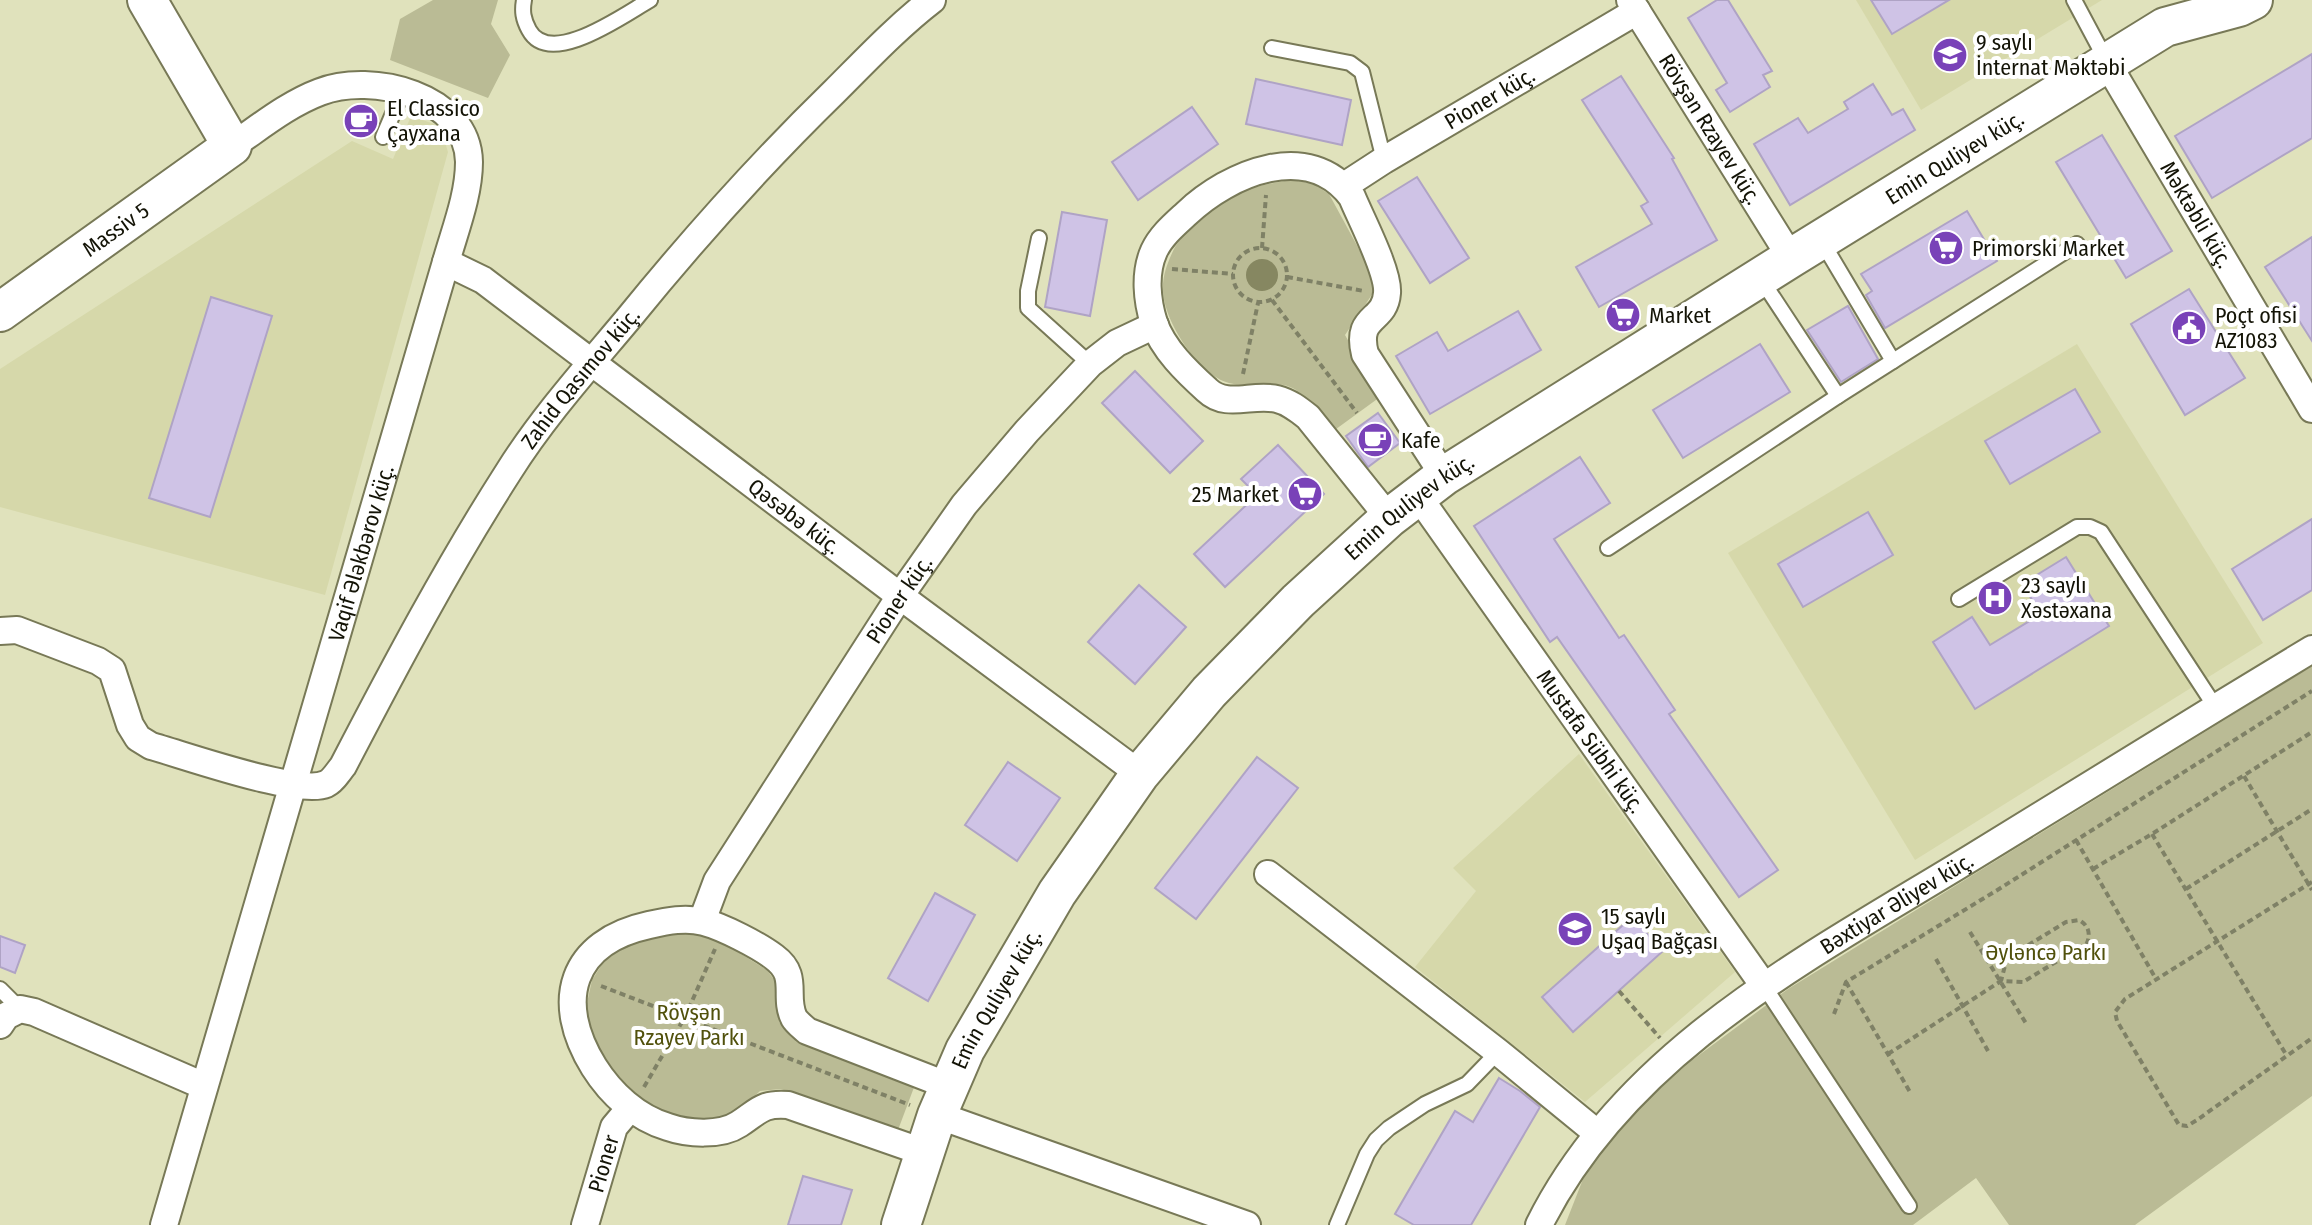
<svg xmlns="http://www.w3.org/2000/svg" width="2312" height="1225" font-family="'Fira Sans Condensed',sans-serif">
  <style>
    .built { fill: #d6d8aa }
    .green { fill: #babb95 }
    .water { fill: #868761 }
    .building { fill: #cfc3e6; stroke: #afa3c5; stroke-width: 2 }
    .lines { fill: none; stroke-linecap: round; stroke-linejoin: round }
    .lane-casing { stroke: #787957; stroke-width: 18 }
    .street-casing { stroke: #787957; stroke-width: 30 }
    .secondary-casing { stroke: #787957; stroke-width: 42 }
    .path { stroke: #7f8166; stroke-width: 4; stroke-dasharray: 6 4; stroke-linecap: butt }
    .lane { stroke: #fff; stroke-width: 14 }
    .street { stroke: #fff; stroke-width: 26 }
    .secondary { stroke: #fff; stroke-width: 38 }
    .labels { text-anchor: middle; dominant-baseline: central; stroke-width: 8; stroke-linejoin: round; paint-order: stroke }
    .poi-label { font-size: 22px; fill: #131306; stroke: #fff; text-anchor: start }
    .street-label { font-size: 22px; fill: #131306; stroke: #fff }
    .park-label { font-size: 22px; fill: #51510c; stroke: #fff }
  </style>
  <rect width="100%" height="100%" fill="#e0e2bc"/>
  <!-- built -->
  <g class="built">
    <path d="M1856,0H2102L1921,110Z"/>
    <path d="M411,116L440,126L448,152L325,595L0,507V369L352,141L393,159Z"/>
    <path d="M2077,344L2263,643L1915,860L1728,553Z"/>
    <path d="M1579,754L1735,972L1585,1102L1415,967L1476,891L1453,868Z"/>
  </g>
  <!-- green -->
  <g class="green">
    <path d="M433,0H498L491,24L510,55L488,98L390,60L400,19Z"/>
    <path d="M1290,180L1312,183L1329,194L1372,273L1373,293L1345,335L1380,397L1332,432C1321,417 1311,400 1296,390C1276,377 1250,389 1229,383C1199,375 1165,323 1163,292C1162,277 1167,264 1173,251C1183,230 1217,205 1237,194C1253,186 1273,183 1290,180Z"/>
    <path d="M2312,666V1096L2135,1225H2009L1976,1178L1913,1225H1565L1585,1174L1623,1122L1691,1061L1788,989Z"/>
    <path d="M685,932L719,940L767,970L778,985L779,1022L791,1034L916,1082L898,1130L781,1089L760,1091L743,1107L724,1119L699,1122L669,1114L638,1099L611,1072L589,1030L587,1003L592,980L604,961L635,939L663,933Z"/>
  </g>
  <!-- water -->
  <circle class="water" cx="1262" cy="275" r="16"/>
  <!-- building -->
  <g class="building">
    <path d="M1717,0H1728L1772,71L1763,75L1770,87L1730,112L1716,90L1727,83L1688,18Z"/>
    <path d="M1871,0H1949L1892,34Z"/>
    <path d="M2312,54V138L2212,198L2175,136Z"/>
    <path d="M1621,76L1674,158L1672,159L1717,240L1599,307L1576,267L1652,224L1641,206L1648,202L1582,100Z"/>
    <path d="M1256,79L1351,100L1342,145L1246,124Z"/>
    <path d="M1873,84L1892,115L1903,109L1915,130L1790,205L1754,144L1798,118L1808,133L1848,109L1844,102Z"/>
    <path d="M1192,107L1218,144L1138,200L1112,162Z"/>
    <path d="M2102,135L2172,251L2126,278L2056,162Z"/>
    <path d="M1417,177L1469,258L1430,283L1378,201Z"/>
    <path d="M1967,211L1997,261L1885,328L1866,295L1872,291L1861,274Z"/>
    <path d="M1062,212L1107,220L1090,316L1045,307Z"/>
    <path d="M2312,237V341L2265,267Z"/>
    <path d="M2189,289L2245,378L2185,415L2131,324Z"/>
    <path d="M211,297L272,316L210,517L149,498Z"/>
    <path d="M1848,306L1878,359L1841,382L1807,330Z"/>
    <path d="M1518,311L1541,350L1430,414L1396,356L1437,332L1448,351Z"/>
    <path d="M1760,344L1790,392L1683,458L1653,410Z"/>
    <path d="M1135,371L1203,441L1170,473L1102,403Z"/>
    <path d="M2075,389L2100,432L2010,484L1985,441Z"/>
    <path d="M1378,413L1400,443L1368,467L1346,436Z"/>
    <path d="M1278,445L1324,494L1225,587L1194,554L1257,495L1241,479Z"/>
    <path d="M1580,457L1610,503L1554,539L1619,638L1624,635L1675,710L1669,714L1778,870L1739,897L1557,637L1550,642L1474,526Z"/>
    <path d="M1868,512L1893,555L1803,607L1778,564Z"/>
    <path d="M2312,519V590L2263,620L2232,569Z"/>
    <path d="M2066,557L2109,626L1975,709L1933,642L1972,617L1990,645L2041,614L2022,584Z"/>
    <path d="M1139,585L1186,627L1135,684L1088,642Z"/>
    <path d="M1257,757L1298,788L1196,919L1155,888Z"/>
    <path d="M1008,762L1060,798L1017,861L965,825Z"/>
    <path d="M935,893L975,915L928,1001L888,978Z"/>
    <path d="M1632,917L1663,951L1573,1032L1542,997Z"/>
    <path d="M0,936L25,945L15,973L0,967Z"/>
    <path d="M1499,1078L1520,1091L1540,1107L1471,1225H1414L1395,1214L1455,1111L1473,1122Z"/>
    <path d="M803,1176L852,1190L841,1225H788Z"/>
  </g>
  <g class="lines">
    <defs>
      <g id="lane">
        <path d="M524,0C522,11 523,19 529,30C550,69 625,14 650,0"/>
        <path d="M2074,0L2106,60"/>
        <path d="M1272,48L1350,63L1362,72L1384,160"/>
        <path d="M383,137L403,90"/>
        <path d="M1039,238L1028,291V308L1090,364"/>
        <path d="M1821,240L1893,361"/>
        <path d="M1761,279L1838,396"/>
        <path d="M1608,548L1838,396L2077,244"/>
        <path d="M1959,599L2077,527H2090L2101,532L2216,708"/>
        <path d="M1764,986L1909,1206"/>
        <path d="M0,989L20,1009"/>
        <path d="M1337,1225L1367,1154L1376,1140L1389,1128L1425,1104L1467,1084L1498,1052"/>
      </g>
      <g id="street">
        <path id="s1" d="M1630,0L1791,258"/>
        <path id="s2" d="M2107,63L2312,409"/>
        <path id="s3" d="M1344,186L1384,160L1637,11"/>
        <path id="s4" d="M446,262L483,280L900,596L1140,774"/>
        <path id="s5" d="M1418,496L1764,986"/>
        <path d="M1389,518L1308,417C1298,409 1289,402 1277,399C1252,393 1227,409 1207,390C1187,372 1163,349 1154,323C1147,301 1144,273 1154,251C1161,236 1174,225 1186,214C1229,173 1309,139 1352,197C1361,219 1389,272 1387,293C1385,323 1355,314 1365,354L1444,476"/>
        <path id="s6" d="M0,631L17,630L98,661L112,670L130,725L138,738L151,746C184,755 299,796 326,784C333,781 338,772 343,766C395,666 448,566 509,471C543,417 587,368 628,319C693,239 761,163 835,91C866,60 897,27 932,0"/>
        <path d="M1268,874L1498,1052L1597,1133"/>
        <path id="s7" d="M702,921L717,881L900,596L964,505L1027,431L1090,364L1117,343L1155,325"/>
        <path d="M0,1025L6,1016L20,1009L34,1012L204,1086"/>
        <path d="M937,1115L1247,1225"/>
        <path d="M923,1152L788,1105C762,1103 759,1111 739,1124C721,1136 688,1134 668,1127C637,1118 611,1094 594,1067C553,1001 571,942 649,925C667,921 686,917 704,922C723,927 758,945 774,957C800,976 783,996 794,1018C797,1023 803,1027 807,1031L949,1086"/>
        <path id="s8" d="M164,1225L446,262C455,230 469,195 469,162C468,95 371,72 320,92C288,104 260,127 232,146"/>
        <path id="s9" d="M585,1225L614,1127L630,1108"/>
        <path id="s10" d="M1539,1225C1626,1050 1811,956 1971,858C2085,788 2198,718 2312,649"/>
      </g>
      <g id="secondary">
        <path id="s11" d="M0,312L232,146L147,0"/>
        <path id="s12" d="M901,1225L937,1115L965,1050L1057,893L1140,774L1209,692L1298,601L1389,518L1444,476L1791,258L2165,27L2239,7L2253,0"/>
      </g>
    </defs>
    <!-- lane casing -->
    <use href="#lane" class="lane-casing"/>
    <!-- street casing -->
    <use href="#street" class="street-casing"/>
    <!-- secondary casing -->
    <use href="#secondary" class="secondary-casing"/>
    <!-- path -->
    <g class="path">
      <path d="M1262,248L1266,195"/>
      <circle cx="1260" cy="275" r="27"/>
      <path d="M1172,269L1233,274"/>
      <path d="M1287,277L1364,291"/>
      <path d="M1272,300L1357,413"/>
      <path d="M1243,374L1258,303"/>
      <path d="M2244,776L2312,890"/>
      <path d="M2152,834L2287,1056"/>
      <path d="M2076,840L2156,979"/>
      <path d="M2093,869L2152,834L2312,732"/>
      <path d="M2312,882L2125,999L2115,1012L2117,1021L2179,1125L2187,1126L2197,1120L2312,1038"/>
      <path d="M2186,889L2312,809"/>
      <path d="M1970,932L2027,1025"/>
      <path d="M1936,959L1988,1051"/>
      <path d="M1846,982L1910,1092"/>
      <path d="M601,986L910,1105"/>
      <path d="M1619,991L1660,1038"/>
      <path d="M1834,1014L1846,982L1999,889L2312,691"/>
      <path d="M1888,1054L2001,981L2023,982L2087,943C2091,933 2088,925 2079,920L2066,922L2007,958L2001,981"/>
      <path d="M644,1087L685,1017L715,949"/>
    </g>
    <!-- lane -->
    <use href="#lane" class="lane"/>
    <!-- street -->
    <use href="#street" class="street"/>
    <!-- secondary -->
    <use href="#secondary" class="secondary"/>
  </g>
  <!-- icons -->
  <defs>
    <symbol id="school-disc" viewBox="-11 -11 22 22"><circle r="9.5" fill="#7942b8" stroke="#fff"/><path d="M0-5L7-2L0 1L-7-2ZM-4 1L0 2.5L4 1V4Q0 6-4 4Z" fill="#fff"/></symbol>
    <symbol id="cafe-disc" viewBox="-11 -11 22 22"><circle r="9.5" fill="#7942b8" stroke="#fff"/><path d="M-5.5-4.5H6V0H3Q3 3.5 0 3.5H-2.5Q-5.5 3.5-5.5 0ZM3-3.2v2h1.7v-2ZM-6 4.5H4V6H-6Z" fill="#fff"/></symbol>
    <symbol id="supermarket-disc" viewBox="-11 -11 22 22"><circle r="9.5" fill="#7942b8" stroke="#fff"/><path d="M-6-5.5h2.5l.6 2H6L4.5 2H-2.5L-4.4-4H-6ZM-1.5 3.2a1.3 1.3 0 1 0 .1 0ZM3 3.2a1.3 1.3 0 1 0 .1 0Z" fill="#fff"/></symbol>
    <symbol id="civic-disc" viewBox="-11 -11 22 22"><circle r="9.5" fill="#7942b8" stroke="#fff"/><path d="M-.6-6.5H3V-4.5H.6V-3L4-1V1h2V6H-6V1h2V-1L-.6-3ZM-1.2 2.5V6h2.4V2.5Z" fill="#fff"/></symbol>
    <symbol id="hospital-disc" viewBox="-11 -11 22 22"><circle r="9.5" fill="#7942b8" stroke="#fff"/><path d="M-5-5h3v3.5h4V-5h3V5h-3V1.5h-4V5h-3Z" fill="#fff"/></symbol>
  </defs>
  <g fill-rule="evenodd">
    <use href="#school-disc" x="1930" y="35" width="40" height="40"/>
    <use href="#cafe-disc" x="341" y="101" width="40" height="40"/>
    <use href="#supermarket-disc" x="1926" y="228" width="40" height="40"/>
    <use href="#supermarket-disc" x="1603" y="295" width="40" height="40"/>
    <use href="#civic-disc" x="2169" y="308" width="40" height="40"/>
    <use href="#cafe-disc" x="1355" y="420" width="40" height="40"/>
    <use href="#supermarket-disc" x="1285" y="474" width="40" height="40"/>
    <use href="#hospital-disc" x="1975" y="578" width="40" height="40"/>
    <use href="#school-disc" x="1555" y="909" width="40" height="40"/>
  </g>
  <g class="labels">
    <!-- poi labels -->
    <g class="poi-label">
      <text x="1976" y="42">9 saylı<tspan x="1976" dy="25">İnternat Məktəbi</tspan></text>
      <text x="387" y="108">El Classico<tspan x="387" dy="25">Çayxana</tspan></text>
      <text x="1972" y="248">Primorski Market</text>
      <text x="1649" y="315">Market</text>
      <text x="2215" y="315">Poçt ofisi<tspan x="2215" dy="25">AZ1083</tspan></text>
      <text x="1401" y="440">Kafe</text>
      <text x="1279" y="494" text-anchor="end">25 Market</text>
      <text x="2021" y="585">23 saylı<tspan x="2021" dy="25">Xəstəxana</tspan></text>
      <text x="1601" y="916">15 saylı<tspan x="1601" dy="25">Uşaq Bağçası</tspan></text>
    </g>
    <!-- street labels -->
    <g class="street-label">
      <text stroke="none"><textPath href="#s3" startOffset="170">Pioner küç.</textPath></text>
      <text stroke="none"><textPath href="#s1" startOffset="152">Rövşən Rzayev küç.</textPath></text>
      <text stroke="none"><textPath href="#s12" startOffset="1542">Emin Quliyev küç.</textPath></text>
      <text stroke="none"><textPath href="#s2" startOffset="176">Məktəbli küç.</textPath></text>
      <text stroke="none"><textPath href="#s11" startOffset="142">Massiv 5</textPath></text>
      <text stroke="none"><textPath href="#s6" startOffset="870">Zahid Qasımov küç.</textPath></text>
      <text stroke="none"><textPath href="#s12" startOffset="894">Emin Quliyev küç.</textPath></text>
      <text stroke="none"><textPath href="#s4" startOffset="432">Qəsəbə küç.</textPath></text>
      <text stroke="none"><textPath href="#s8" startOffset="700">Vaqif Ələkbərov küç.</textPath></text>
      <text stroke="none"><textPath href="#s7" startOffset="378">Pioner küç.</textPath></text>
      <text stroke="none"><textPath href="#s5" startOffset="300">Mustafa Sübhi küç.</textPath></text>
      <text stroke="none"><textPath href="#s10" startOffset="488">Bəxtiyar Əliyev küç.</textPath></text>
      <text stroke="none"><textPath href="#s12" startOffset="246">Emin Quliyev küç.</textPath></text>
      <text stroke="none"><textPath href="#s9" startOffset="64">Pioner</textPath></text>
    </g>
    <!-- park labels -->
    <g class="park-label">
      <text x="2046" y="952">Əyləncə Parkı</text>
      <text x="689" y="1012">Rövşən<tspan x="689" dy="25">Rzayev Parkı</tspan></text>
    </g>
  </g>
</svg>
